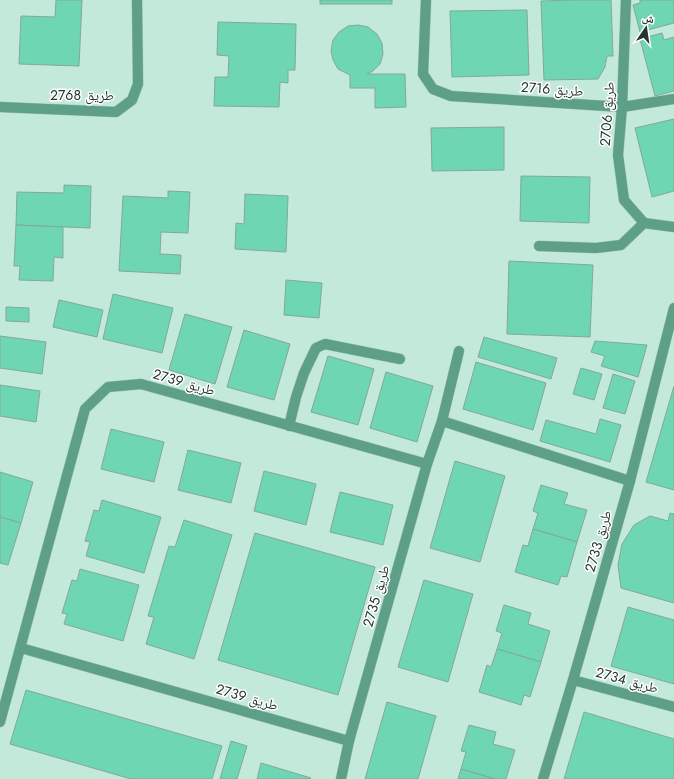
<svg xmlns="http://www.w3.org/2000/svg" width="674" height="779" font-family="Jost,'Noto Naskh Arabic',sans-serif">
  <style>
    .building { fill: #6ed6b2; stroke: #83a899 }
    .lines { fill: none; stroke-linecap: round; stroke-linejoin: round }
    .minor-casing { stroke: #a3c5b7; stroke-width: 11 }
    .minor { stroke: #5d9f87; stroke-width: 10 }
    .labels { text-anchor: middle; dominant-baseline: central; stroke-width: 3; stroke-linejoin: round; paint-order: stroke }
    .street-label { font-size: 14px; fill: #26352f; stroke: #fff }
  </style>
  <rect width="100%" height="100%" fill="#c2e9d9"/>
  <!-- building -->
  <g class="building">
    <path d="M56,0H82L79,66L19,64L21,16L55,17Z"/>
    <rect x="320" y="0" width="72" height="4"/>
    <path d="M575,0H611L613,56H607L605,67L598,79L544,80L541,1Z"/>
    <path d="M640,0H674V23L640,32L633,5L640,3Z"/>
    <path d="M527,10L529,75L452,77L450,11Z"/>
    <path d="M218,22L296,24L295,70H288V83L280,82L279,107L214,106L215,77H228L229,56L217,55Z"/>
    <path d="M358,25L368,27L377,34L382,43L383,54L380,64L373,71L367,74H405L406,107L375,108V88H350V75L338,69L333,60L331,51L333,40L339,32L348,26Z"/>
    <path d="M662,33L664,40L674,37V91L655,96L640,39Z"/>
    <path d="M674,119V191L652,197L635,128Z"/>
    <path d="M504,127V170L432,171L431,128Z"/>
    <path d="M521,176L590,177L589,223L520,221Z"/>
    <path d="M64,185L91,186L90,228L16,225L17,192L64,193Z"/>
    <path d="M168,191L190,192L188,233L161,232L160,254L181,255L180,274L119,271L123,196L168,198Z"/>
    <path d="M245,194L288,196L286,252L235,249L236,223L244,224Z"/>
    <path d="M16,225L63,227V258L54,257L53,281L19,280L20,266H14Z"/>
    <path d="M509,261L593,265L590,337L507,334Z"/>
    <path d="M286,280L322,283L319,318L284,315Z"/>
    <path d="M113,294L173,308L162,353L103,339Z"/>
    <path d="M59,300L103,310L97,337L53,327Z"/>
    <path d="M6,307L29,308V322L6,321Z"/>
    <path d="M185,314L232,327L215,384L169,370Z"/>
    <path d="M244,330L290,344L274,400L227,387Z"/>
    <path d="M0,336L46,342L42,374L0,368Z"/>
    <path d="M484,337L557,358L551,379L478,357Z"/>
    <path d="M595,341L647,345L638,377L601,366L605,356L591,352Z"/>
    <path d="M328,356L374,369L358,425L311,412Z"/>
    <path d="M476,362L546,383L533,430L463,409Z"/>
    <path d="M581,368L602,374L594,400L573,394Z"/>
    <path d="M386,372L433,386L417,442L370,428Z"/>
    <path d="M613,374L635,381L625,414L603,408Z"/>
    <path d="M0,385L40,391L36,422L0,416Z"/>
    <path d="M674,386V490L646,482Z"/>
    <path d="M600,419L621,425L610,462L540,441L546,420L596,434Z"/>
    <path d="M111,429L164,442L154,482L101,469Z"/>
    <path d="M188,450L241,463L231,503L178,490Z"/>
    <path d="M455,461L505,476L480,562L430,548Z"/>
    <path d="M264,471L316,484L306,525L254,511Z"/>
    <path d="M0,472L33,482L21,523L0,517Z"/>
    <path d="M541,485L568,493L564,504L587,510L577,542L533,529L538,513L533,511Z"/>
    <path d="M340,492L393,505L383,545L330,532Z"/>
    <path d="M102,500L161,517L144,573L86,556L90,542L85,541L94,510L99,511Z"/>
    <path d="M670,513L674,514V603L621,588L618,565L622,544L634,525L650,516L668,521Z"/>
    <path d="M0,517L21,523L8,565L0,563Z"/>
    <path d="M184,520L232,535L194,659L146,644L154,617L148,616L169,546L175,547Z"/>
    <path d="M533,529L577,542L567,577L561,576L558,585L515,572L523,545L528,546Z"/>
    <path d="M255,533L375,567L338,695L218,660Z"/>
    <path d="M80,569L139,585L123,641L64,624L67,614L62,613L72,580L77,581Z"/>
    <path d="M424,580L473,594L448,682L398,667Z"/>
    <path d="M504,605L531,613L528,624L550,631L541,662L497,649L502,633L496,631Z"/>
    <path d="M628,607L674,620V684L611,666Z"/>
    <path d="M497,649L541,662L530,697L524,695L521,705L479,692L487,665L491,667Z"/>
    <path d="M26,690L222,746L212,779H131L10,744Z"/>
    <path d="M387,702L436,716L418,779H365Z"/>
    <path d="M584,712L674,739V779H564Z"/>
    <path d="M469,725L496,732L493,744L515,750L506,779H495L461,769L466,752L461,751Z"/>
    <path d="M231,741L247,746L237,779H220Z"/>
    <path d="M261,763L311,778L310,779H257Z"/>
    <path d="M461,769L495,779H458Z"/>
  </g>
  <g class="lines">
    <defs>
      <g id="minor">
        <path d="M426,0L423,74L433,89L451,96L622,107L674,99"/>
        <path d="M626,0L622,107L618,155L624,200L644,223"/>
        <path d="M0,107L116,112L132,100L138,84L137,0"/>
        <path d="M644,223L674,227"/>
        <path d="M539,246L596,248L621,245L644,223"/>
        <path d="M442,421L630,481"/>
        <path d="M289,426L296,397L304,373L316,348L325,344L400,359"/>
        <path d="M21,648L349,741"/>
        <path d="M573,680L674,707"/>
        <path d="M0,722L85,409L108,387L141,384L427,464"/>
        <path d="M341,779L349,741L427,464L442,421L459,351"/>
        <path d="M543,779L573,680L630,481L674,308"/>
      </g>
    </defs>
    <!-- minor casing -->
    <use href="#minor" class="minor-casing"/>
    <!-- minor -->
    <use href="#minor" class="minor"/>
  </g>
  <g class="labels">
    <!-- street labels -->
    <g class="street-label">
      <text transform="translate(552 89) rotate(4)">طريق 2716</text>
      <text x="82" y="95">طريق 2768</text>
      <text transform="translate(607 114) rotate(-86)">طريق 2706</text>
      <text transform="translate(184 382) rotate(16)">طريق 2739</text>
      <text transform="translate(598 541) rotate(-74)">طريق 2733</text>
      <text transform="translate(376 596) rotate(-74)">طريق 2735</text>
      <text transform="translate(627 680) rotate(15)">طريق 2734</text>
      <text transform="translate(247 697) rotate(16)">طريق 2739</text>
    </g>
  </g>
  <!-- north arrow -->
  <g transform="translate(646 28) rotate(13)" stroke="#ffffff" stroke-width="3" paint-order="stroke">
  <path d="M0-3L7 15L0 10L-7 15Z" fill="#26352f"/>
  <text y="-6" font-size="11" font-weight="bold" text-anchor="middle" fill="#26352f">ش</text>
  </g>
</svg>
